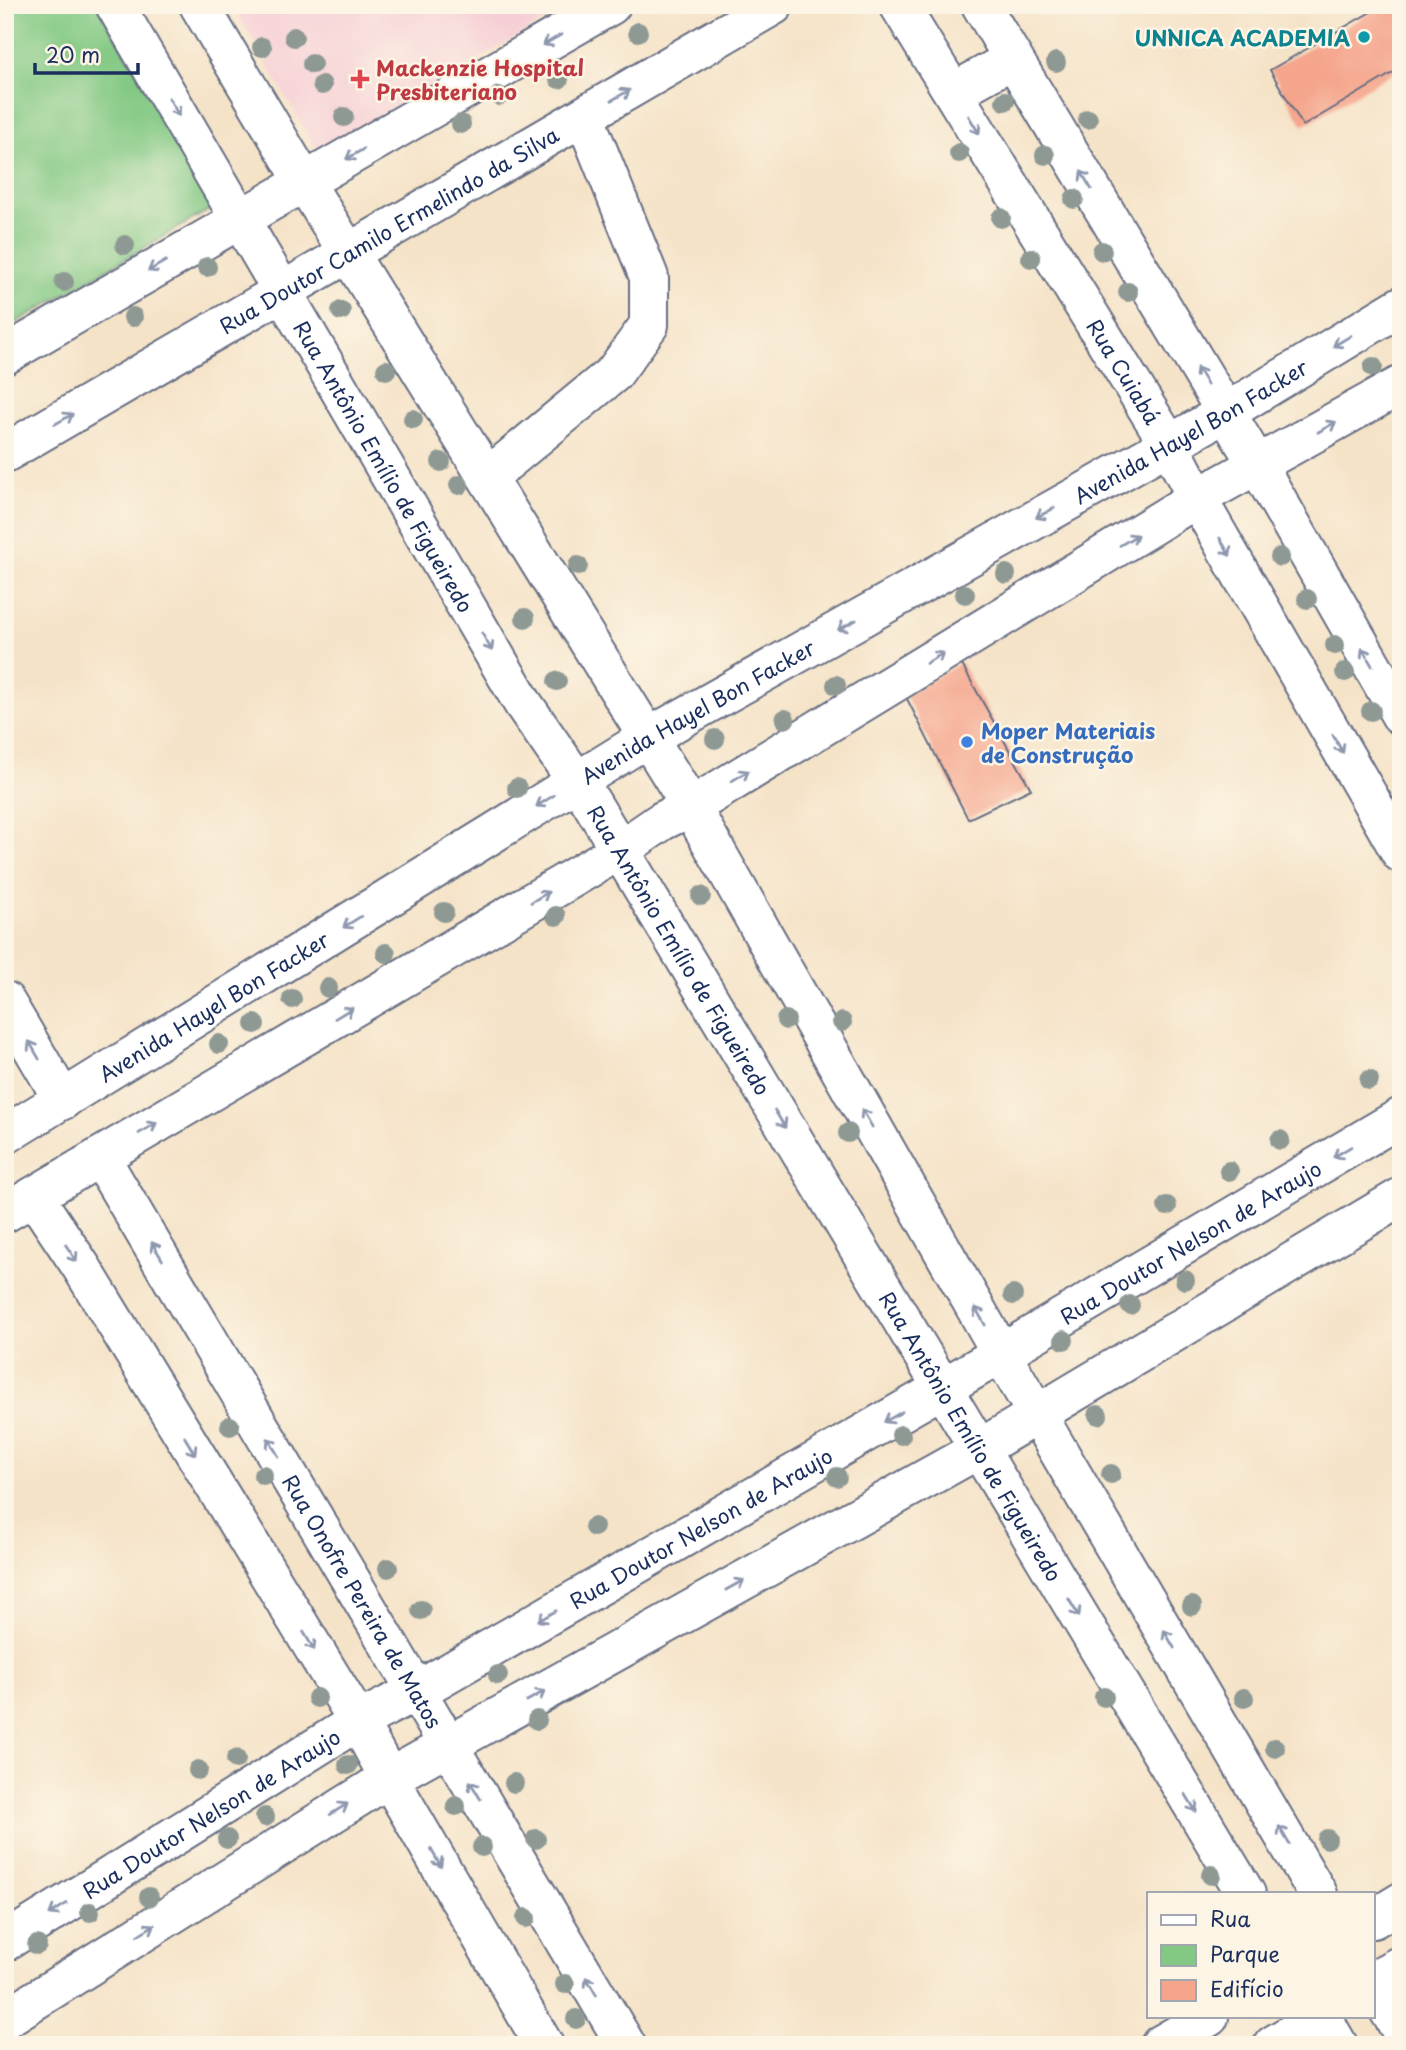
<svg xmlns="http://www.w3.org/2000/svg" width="1406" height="2050" font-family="'Playpen Sans',sans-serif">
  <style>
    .built { fill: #f6cfd6 }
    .green { fill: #83c984; stroke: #4f7c71; stroke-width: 2 }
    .building { fill: #f5a58c }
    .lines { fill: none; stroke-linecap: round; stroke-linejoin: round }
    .minor-casing { stroke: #676e83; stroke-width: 42 }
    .major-casing { stroke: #676e83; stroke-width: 42 }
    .minor { stroke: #fff; stroke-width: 38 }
    .major { stroke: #fff; stroke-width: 38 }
    .tree { fill: #8e9994 }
    .oneway { stroke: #8d97ae }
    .culture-dot { fill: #0f9aa8; stroke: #fcf5e5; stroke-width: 2.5 }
    .health-dot { fill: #e0444e; stroke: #fcf5e5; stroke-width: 2.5 }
    .shop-dot { fill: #3f7fe0; stroke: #fcf5e5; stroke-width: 2.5 }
    .labels { text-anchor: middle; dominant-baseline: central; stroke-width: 5; stroke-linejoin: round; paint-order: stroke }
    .culture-label { font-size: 21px; font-weight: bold; fill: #0d838f; stroke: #fcf5e5; text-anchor: end }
    .health-label { font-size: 21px; font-weight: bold; fill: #be3a42; stroke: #fcf5e5; text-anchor: start }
    .street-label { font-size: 21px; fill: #1b2f5e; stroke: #fcf5e5 }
    .shop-label { font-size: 21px; font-weight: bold; fill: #366cbe; stroke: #fcf5e5; text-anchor: start }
  </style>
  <rect width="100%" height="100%" fill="#fcf5e5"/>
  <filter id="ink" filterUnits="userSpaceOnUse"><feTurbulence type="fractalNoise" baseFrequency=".0143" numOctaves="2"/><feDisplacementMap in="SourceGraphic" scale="14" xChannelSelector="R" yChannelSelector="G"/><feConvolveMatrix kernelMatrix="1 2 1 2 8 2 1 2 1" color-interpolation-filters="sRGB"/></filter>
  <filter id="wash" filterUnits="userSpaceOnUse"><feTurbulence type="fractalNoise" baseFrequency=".00686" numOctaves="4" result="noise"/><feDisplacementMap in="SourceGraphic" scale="28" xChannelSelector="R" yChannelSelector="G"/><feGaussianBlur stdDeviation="1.57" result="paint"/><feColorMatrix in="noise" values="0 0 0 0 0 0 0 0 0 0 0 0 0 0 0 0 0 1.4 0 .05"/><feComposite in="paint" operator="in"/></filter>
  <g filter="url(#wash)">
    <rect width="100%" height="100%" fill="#f5e3c8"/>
    <!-- built -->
    <path class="built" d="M233,5H571L318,152Z"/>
    <!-- green -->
    <path class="green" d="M5,5H98L214,207L5,329Z"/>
    <g id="blocks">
      <!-- building -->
      <g class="building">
        <path d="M1383,5H1401V68L1303,126L1270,70Z"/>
        <path d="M961,663L1031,789L968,819L905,695Z"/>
      </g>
    </g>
  </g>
  <g filter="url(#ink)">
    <use href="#blocks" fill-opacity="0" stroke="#676e83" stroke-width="2"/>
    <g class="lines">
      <defs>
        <g id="minor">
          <path id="s1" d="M115,5L522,702L591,802L1246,1894"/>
          <path d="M199,5L305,183L691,807L1001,1353L1318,1894"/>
          <path id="s2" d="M899,5L1169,444L1197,498L1401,853"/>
          <path d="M981,5L1258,466L1401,716"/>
          <path d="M954,92L1013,59"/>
          <path d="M5,355L611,5"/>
          <path id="s3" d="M5,453L774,5"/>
          <path d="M488,477L614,373L649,325V277L584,116"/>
          <path d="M5,1001L63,1100"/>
          <path id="s4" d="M100,1157L626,2045"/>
          <path d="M34,1196L82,1268L358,1721L389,1778L544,2045"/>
          <path d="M1373,1919L1401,1902"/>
          <path id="s5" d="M5,1942L358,1721L417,1691L941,1389L1401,1117"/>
          <path d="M1373,1980L1401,1965"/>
          <path d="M1373,1985L1401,2030"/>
          <path d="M1322,2017L1338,2045"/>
          <path d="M5,2019L389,1778L979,1449L1401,1197"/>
          <path d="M1160,2045L1209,2017"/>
          <path d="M1273,2045L1320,2017"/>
        </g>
        <g id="major">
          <path id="s6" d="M5,1135L647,738L1225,413L1401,306"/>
          <path d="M5,1213L620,850L662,821L691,807L1197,498L1401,385"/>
        </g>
      </defs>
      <!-- minor casing -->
      <use href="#minor" class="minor-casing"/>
      <!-- major casing -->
      <use href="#major" class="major-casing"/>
      <!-- minor -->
      <use href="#minor" class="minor"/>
      <!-- major -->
      <use href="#major" class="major"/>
    </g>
    <!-- trees -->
    <g class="tree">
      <circle cx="638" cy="32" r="10"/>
      <circle cx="294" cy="37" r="10"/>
      <circle cx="262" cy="47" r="10"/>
      <circle cx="1056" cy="62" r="10"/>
      <circle cx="312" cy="64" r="10"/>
      <circle cx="559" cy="79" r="10"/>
      <circle cx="322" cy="85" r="10"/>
      <circle cx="499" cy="96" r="10"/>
      <circle cx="1005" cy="101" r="10"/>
      <circle cx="344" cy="117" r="10"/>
      <circle cx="1088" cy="119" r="10"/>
      <circle cx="461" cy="124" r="10"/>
      <circle cx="959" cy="153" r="10"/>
      <circle cx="1045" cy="155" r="10"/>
      <circle cx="1074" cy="199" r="10"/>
      <circle cx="1001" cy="218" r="10"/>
      <circle cx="125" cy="245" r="10"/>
      <circle cx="1102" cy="251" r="10"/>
      <circle cx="1031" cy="258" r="10"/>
      <circle cx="207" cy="267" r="10"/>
      <circle cx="64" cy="282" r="10"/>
      <circle cx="1128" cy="292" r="10"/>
      <circle cx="341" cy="311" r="10"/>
      <circle cx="133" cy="317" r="10"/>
      <circle cx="1373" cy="367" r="10"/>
      <circle cx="386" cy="370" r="10"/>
      <circle cx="413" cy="419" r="10"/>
      <circle cx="441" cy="462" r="10"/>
      <circle cx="459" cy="485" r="10"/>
      <circle cx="1280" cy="557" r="10"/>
      <circle cx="578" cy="566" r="10"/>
      <circle cx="1006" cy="574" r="10"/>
      <circle cx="965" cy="594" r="10"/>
      <circle cx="1307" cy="599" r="10"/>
      <circle cx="525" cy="618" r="10"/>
      <circle cx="1335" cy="645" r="10"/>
      <circle cx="1345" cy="672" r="10"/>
      <circle cx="557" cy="681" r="10"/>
      <circle cx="836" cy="685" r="10"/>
      <circle cx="1371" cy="711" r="10"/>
      <circle cx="785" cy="719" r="10"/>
      <circle cx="715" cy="739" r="10"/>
      <circle cx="517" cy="788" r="10"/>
      <circle cx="701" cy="896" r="10"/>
      <circle cx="444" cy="912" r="10"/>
      <circle cx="556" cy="916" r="10"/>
      <circle cx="386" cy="953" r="10"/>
      <circle cx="328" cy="988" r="10"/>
      <circle cx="292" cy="999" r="10"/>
      <circle cx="786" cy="1020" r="10"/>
      <circle cx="842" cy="1022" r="10"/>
      <circle cx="255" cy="1024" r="10"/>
      <circle cx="219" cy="1044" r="10"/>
      <circle cx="1369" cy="1080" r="10"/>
      <circle cx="848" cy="1133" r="10"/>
      <circle cx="1280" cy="1140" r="10"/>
      <circle cx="1229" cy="1171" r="10"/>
      <circle cx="1167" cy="1206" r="10"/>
      <circle cx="1185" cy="1280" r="10"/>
      <circle cx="1013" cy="1295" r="10"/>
      <circle cx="1130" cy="1305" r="10"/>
      <circle cx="1064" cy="1340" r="10"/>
      <circle cx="1098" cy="1415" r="10"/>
      <circle cx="230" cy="1426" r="10"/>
      <circle cx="901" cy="1435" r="10"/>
      <circle cx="1111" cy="1474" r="10"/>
      <circle cx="263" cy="1475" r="10"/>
      <circle cx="837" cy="1477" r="10"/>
      <circle cx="594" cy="1527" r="10"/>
      <circle cx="388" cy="1568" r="10"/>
      <circle cx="1192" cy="1606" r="10"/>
      <circle cx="421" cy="1610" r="10"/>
      <circle cx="498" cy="1675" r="10"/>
      <circle cx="1104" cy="1697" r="10"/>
      <circle cx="317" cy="1698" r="10"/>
      <circle cx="1244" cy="1698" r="10"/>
      <circle cx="537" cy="1720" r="10"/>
      <circle cx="1275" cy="1748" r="10"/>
      <circle cx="236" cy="1759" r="10"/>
      <circle cx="348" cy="1765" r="10"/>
      <circle cx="198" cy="1770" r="10"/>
      <circle cx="514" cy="1783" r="10"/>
      <circle cx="456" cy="1806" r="10"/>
      <circle cx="265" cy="1817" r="10"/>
      <circle cx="227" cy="1839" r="10"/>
      <circle cx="536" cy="1839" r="10"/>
      <circle cx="1327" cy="1839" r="10"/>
      <circle cx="482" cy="1847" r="10"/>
      <circle cx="1211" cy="1875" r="10"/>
      <circle cx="149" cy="1897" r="10"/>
      <circle cx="90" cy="1912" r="10"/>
      <circle cx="526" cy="1918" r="10"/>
      <circle cx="37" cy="1945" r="10"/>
      <circle cx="565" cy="1984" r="10"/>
      <circle cx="576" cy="2019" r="10"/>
    </g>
    <!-- one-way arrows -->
    <defs><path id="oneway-shaft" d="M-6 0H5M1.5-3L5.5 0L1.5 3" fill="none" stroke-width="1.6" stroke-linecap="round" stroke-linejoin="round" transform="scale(1.75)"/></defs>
    <g class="oneway">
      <use href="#oneway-shaft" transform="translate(552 40) rotate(150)"/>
      <use href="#oneway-shaft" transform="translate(621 95) rotate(-30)"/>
      <use href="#oneway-shaft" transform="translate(174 107) rotate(60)"/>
      <use href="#oneway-shaft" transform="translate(974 125) rotate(59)"/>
      <use href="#oneway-shaft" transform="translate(355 154) rotate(150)"/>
      <use href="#oneway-shaft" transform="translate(1086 180) rotate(-121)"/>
      <use href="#oneway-shaft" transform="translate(157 266) rotate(150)"/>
      <use href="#oneway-shaft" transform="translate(1342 341) rotate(149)"/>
      <use href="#oneway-shaft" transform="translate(1202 376) rotate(-121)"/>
      <use href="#oneway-shaft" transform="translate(64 419) rotate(-30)"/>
      <use href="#oneway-shaft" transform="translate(1327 427) rotate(-30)"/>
      <use href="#oneway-shaft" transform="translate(1045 513) rotate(151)"/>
      <use href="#oneway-shaft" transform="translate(1129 540) rotate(-31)"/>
      <use href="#oneway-shaft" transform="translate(1225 547) rotate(60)"/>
      <use href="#oneway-shaft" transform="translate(847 625) rotate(151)"/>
      <use href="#oneway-shaft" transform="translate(487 642) rotate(60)"/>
      <use href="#oneway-shaft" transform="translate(1367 657) rotate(-120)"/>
      <use href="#oneway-shaft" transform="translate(935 658) rotate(-31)"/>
      <use href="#oneway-shaft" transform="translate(1338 744) rotate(60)"/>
      <use href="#oneway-shaft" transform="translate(740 776) rotate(-31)"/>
      <use href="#oneway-shaft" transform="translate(545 801) rotate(148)"/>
      <use href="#oneway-shaft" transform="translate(540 897) rotate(-31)"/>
      <use href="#oneway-shaft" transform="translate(352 922) rotate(148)"/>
      <use href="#oneway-shaft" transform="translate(344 1013) rotate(-31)"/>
      <use href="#oneway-shaft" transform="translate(34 1050) rotate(-120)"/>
      <use href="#oneway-shaft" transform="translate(867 1118) rotate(-120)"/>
      <use href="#oneway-shaft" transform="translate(780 1119) rotate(59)"/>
      <use href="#oneway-shaft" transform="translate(148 1128) rotate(-31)"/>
      <use href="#oneway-shaft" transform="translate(1342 1152) rotate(149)"/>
      <use href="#oneway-shaft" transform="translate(157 1251) rotate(-121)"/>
      <use href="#oneway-shaft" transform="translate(71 1253) rotate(57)"/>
      <use href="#oneway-shaft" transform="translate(980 1316) rotate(-120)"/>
      <use href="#oneway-shaft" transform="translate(893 1417) rotate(150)"/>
      <use href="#oneway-shaft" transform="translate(190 1446) rotate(59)"/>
      <use href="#oneway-shaft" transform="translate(273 1447) rotate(-121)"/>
      <use href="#oneway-shaft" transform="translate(735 1585) rotate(-29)"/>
      <use href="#oneway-shaft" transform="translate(1074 1608) rotate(59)"/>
      <use href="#oneway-shaft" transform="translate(547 1616) rotate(150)"/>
      <use href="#oneway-shaft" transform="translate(1169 1639) rotate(-120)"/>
      <use href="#oneway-shaft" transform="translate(309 1641) rotate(59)"/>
      <use href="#oneway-shaft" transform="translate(536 1696) rotate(-29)"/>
      <use href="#oneway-shaft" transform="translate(475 1790) rotate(-121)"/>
      <use href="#oneway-shaft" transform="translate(1191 1803) rotate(59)"/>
      <use href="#oneway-shaft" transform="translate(339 1809) rotate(-32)"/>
      <use href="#oneway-shaft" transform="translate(1284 1835) rotate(-120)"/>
      <use href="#oneway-shaft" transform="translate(436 1858) rotate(60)"/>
      <use href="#oneway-shaft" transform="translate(58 1909) rotate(148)"/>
      <use href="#oneway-shaft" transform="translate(146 1930) rotate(-32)"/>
      <use href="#oneway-shaft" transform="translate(591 1986) rotate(-121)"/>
    </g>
  </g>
  <!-- markers -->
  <circle class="culture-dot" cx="1364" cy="37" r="7"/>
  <path class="health-dot" d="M356.5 68.5h7v7h7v7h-7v7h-7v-7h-7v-7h7z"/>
  <circle class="shop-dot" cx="967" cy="742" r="7"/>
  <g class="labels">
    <!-- culture labels -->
    <g class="culture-label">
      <text x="1350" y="37">UNNICA ACADEMIA</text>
    </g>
    <!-- health labels -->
    <g class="health-label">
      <text x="376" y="67">Mackenzie Hospital<tspan x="376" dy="24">Presbiteriano</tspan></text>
    </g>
    <!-- street labels -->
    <g class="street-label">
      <text stroke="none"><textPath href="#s3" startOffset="444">Rua Doutor Camilo Ermelindo da Silva</textPath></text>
      <text stroke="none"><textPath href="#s2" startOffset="430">Rua Cuiabá</textPath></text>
      <text stroke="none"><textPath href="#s6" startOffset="1379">Avenida Hayel Bon Facker</textPath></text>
      <text stroke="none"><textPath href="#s1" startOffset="534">Rua Antônio Emílio de Figueiredo</textPath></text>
      <text stroke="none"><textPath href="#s6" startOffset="812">Avenida Hayel Bon Facker</textPath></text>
      <text stroke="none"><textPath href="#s1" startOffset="1101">Rua Antônio Emílio de Figueiredo</textPath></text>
      <text stroke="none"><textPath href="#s6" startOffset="245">Avenida Hayel Bon Facker</textPath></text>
      <text stroke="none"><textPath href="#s5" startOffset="1377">Rua Doutor Nelson de Araujo</textPath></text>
      <text stroke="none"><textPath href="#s1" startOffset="1668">Rua Antônio Emílio de Figueiredo</textPath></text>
      <text stroke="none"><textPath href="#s5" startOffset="810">Rua Doutor Nelson de Araujo</textPath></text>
      <text stroke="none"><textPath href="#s4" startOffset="516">Rua Onofre Pereira de Matos</textPath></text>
      <text stroke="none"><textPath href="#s5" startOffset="243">Rua Doutor Nelson de Araujo</textPath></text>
    </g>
    <!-- shop labels -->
    <g class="shop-label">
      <text x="981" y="730">Moper Materiais<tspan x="981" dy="24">de Construção</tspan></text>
    </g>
  </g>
  <!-- margin -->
  <rect width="1406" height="2050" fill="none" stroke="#fcf5e5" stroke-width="28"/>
  <!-- legend -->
  <rect x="1147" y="1892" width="228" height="126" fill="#fcf5e5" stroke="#a2a6af" stroke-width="2"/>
  <rect x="1161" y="1915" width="35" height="10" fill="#ffffff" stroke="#a2a6af" stroke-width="2"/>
  <text x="1210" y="1927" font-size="21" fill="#1b2f5e">Rua</text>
  <rect x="1161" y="1945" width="35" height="21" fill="#83c984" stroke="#a2a6af" stroke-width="2"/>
  <text x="1210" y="1962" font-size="21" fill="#1b2f5e">Parque</text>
  <rect x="1161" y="1980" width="35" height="21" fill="#f5a58c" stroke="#a2a6af" stroke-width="2"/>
  <text x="1210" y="1997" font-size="21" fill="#1b2f5e">Edifício</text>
  <!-- scale -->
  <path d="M35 63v10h103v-10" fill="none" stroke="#1b2f5e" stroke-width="3.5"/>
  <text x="46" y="63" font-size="21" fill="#1b2f5e" stroke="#fcf5e5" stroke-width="5" paint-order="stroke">20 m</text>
</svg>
